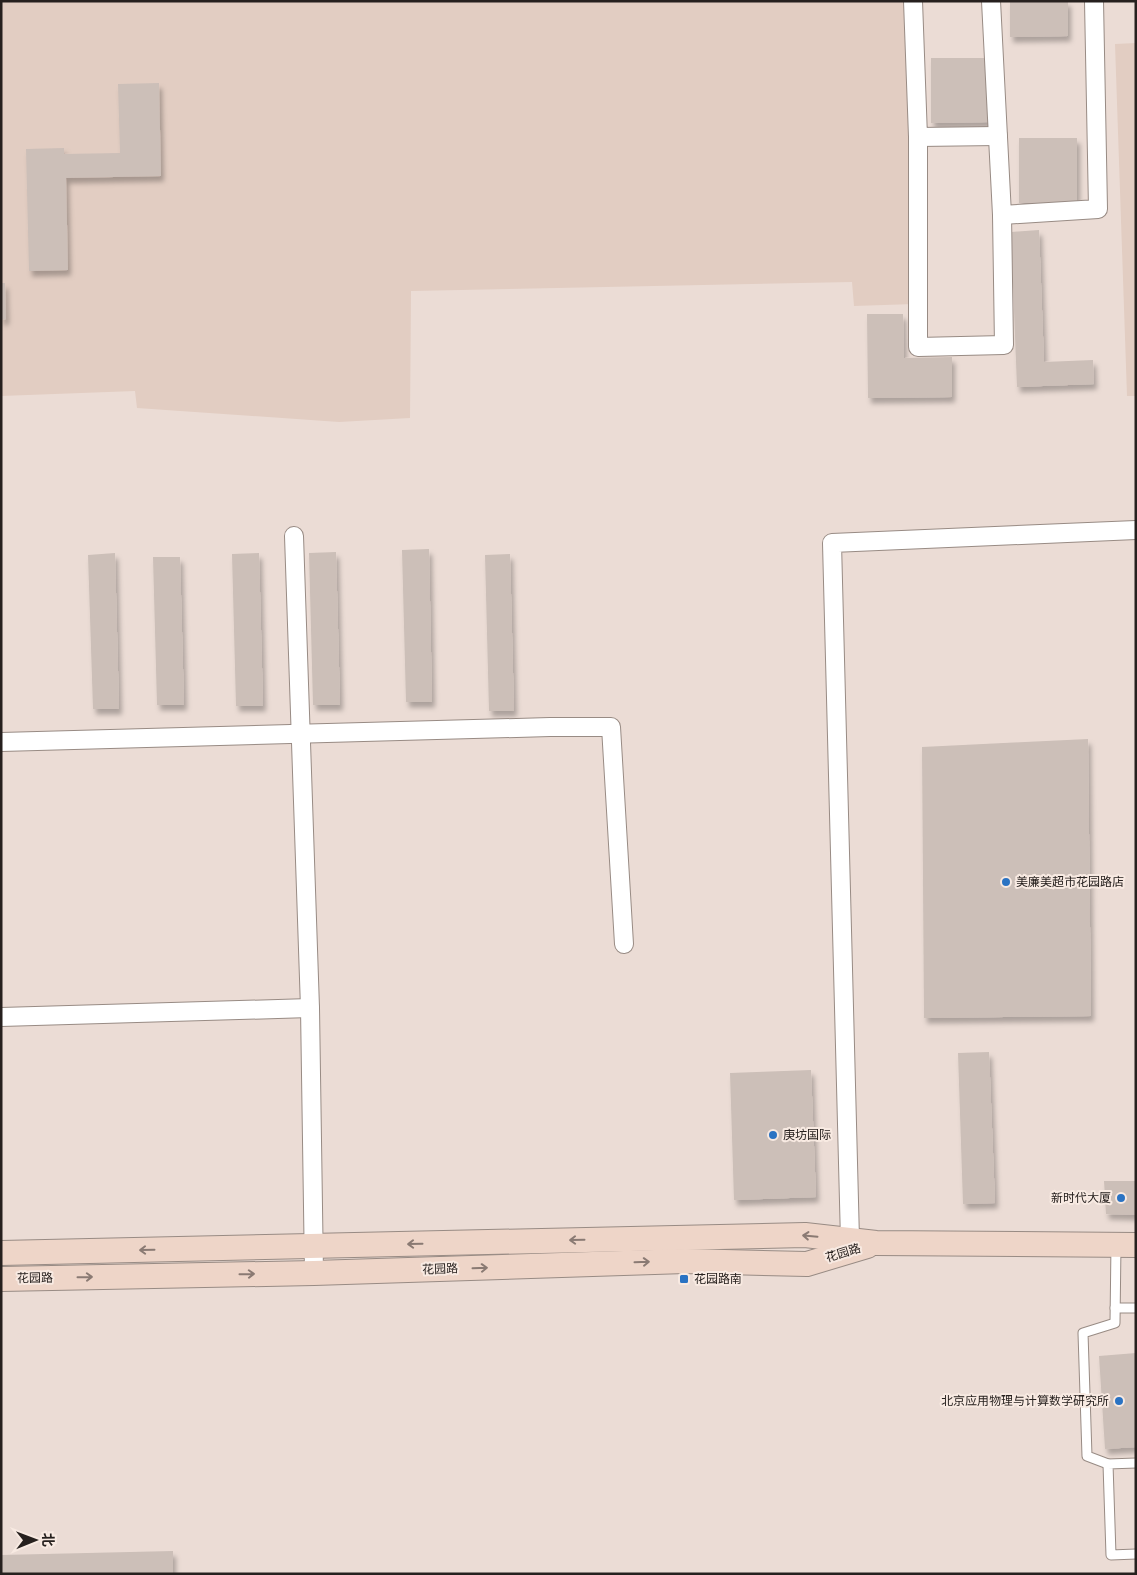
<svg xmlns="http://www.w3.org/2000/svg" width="1137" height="1575" font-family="Helvetica,'Noto Sans SC',sans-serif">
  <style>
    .built { fill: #e2cdc2 }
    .building { fill: #ccbfb8; filter: url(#shadow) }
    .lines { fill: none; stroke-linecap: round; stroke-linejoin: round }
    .lane-casing { stroke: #988b84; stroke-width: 11 }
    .street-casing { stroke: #988b84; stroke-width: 20 }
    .secondary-casing { stroke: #988b84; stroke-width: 26 }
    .lane { stroke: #fff; stroke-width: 9 }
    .street { stroke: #fff; stroke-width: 18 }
    .secondary { stroke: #eed5c8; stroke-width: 24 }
    .oneway { stroke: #8a7a73 }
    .poi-dot { fill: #2a73c3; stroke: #f8eae2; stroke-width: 2 }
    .labels { text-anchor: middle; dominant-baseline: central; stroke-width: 4; stroke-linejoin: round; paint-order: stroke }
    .poi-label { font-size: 12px; fill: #26201e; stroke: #f8eae2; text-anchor: start }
    .street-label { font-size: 12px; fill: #26201e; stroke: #f8eae2 }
  </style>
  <defs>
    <filter id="shadow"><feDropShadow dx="3" dy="5.5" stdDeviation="2.5" flood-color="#0004"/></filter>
  </defs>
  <rect width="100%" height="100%" fill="#ebdcd5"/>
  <!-- built -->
  <g class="built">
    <path d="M1,1H905L914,304L854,306L852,282L411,291L410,418L339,422L137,408L135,391L1,396Z"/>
    <path d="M1136,43V396H1127L1115,44Z"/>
  </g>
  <!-- building -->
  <g class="building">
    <path d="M1010,1H1068V36L1010,37Z"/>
    <path d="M931,58H989V122L931,123Z"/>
    <path d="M159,83L161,176L66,178L68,270L29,271L26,149L64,148V154L120,153L118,84Z"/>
    <path d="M1019,138H1077V202L1019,203Z"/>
    <path d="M1039,230L1044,362L1093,360L1094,384L1017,387L1011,232Z"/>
    <path d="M1,283H5L6,319L1,320Z"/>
    <path d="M867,314H903L904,358L952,357V397L868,398Z"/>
    <path d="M429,549L432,702H406L402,550Z"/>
    <path d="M336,552L340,705H313L309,553Z"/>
    <path d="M115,553L119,709H93L88,555Z"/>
    <path d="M259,553L263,706H236L232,554Z"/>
    <path d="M510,554L514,711H489L485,555Z"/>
    <path d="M153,557H180L184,705H157Z"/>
    <path d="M1088,739L1091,1016L924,1018L922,747Z"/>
    <path d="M989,1052L995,1203L963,1204L958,1053Z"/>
    <path d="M811,1070L816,1197L734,1200L730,1073Z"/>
    <path d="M1104,1181H1136V1215L1106,1214Z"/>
    <path d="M1136,1353V1447L1105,1449L1099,1356Z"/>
    <path d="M173,1551V1574H1V1555Z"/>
  </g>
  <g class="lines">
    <defs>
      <g id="lane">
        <path d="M1115,1308H1136"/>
        <path d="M1136,1463L1108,1464L1111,1555L1136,1554"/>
        <path d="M1108,1464L1087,1456L1083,1333L1115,1323L1116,1245"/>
      </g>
      <g id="street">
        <path d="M913,1L918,137L998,136"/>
        <path d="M991,1L1002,215L1098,209L1094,1"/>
        <path d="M918,137V347L1004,345L1002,215"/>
        <path d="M294,536L310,1008L314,1273"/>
        <path d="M1,742L550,727H611L624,944"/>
        <path d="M1,1017L310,1008"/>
        <path d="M850,1240L832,543L1136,530"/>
      </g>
      <g id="secondary">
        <path d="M1,1253L805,1235L876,1243L1136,1245"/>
        <path d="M1,1279L314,1273L685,1261L807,1264L867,1246"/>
      </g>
    </defs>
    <!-- lane casing -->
    <use href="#lane" class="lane-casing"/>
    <!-- street casing -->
    <use href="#street" class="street-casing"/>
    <!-- secondary casing -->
    <use href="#secondary" class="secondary-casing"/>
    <!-- lane -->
    <use href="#lane" class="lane"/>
    <!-- street -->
    <use href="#street" class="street"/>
    <!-- secondary -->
    <use href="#secondary" class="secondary"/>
  </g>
  <!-- one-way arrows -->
  <defs><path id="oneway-shaft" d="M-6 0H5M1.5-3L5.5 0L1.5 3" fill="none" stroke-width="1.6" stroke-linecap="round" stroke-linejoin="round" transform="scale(1.25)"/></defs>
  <g class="oneway">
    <use href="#oneway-shaft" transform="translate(810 1236) rotate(-175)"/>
    <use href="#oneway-shaft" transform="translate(577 1240) rotate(179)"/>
    <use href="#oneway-shaft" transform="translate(415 1244) rotate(179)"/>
    <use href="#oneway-shaft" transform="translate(147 1250) rotate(179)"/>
    <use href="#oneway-shaft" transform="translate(642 1262) rotate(-2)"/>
    <use href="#oneway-shaft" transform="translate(480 1268) rotate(-2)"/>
    <use href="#oneway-shaft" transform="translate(247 1274) rotate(-1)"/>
    <use href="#oneway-shaft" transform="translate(85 1277) rotate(-1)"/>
  </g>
  <!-- markers -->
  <g class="poi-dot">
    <circle cx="1006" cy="882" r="5"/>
    <circle cx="773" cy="1135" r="5"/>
    <circle cx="1121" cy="1198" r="5"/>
    <rect x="679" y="1274" width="10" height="10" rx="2.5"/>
    <circle cx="1119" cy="1401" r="5"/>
  </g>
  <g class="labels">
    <!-- poi labels -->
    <g class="poi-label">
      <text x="1016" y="882">美廉美超市花园路店</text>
      <text x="783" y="1135">庚坊国际</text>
      <text x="1111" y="1198" text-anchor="end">新时代大厦</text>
      <text x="694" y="1279">花园路南</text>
      <text x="1109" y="1401" text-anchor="end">北京应用物理与计算数学研究所</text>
    </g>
    <!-- street labels -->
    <g class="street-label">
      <text transform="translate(843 1253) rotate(-17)">花园路</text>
      <text transform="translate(440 1269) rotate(-2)">花园路</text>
      <text transform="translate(35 1278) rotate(-1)">花园路</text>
    </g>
  </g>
  <!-- border -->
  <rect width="1137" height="1575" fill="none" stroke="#26201e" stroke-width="5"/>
  <!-- north arrow -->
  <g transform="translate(35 1540) rotate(89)" stroke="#f8eae2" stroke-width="4" paint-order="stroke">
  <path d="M0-4L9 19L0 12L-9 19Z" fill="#26201e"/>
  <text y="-8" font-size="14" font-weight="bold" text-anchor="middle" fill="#26201e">北</text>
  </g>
</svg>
